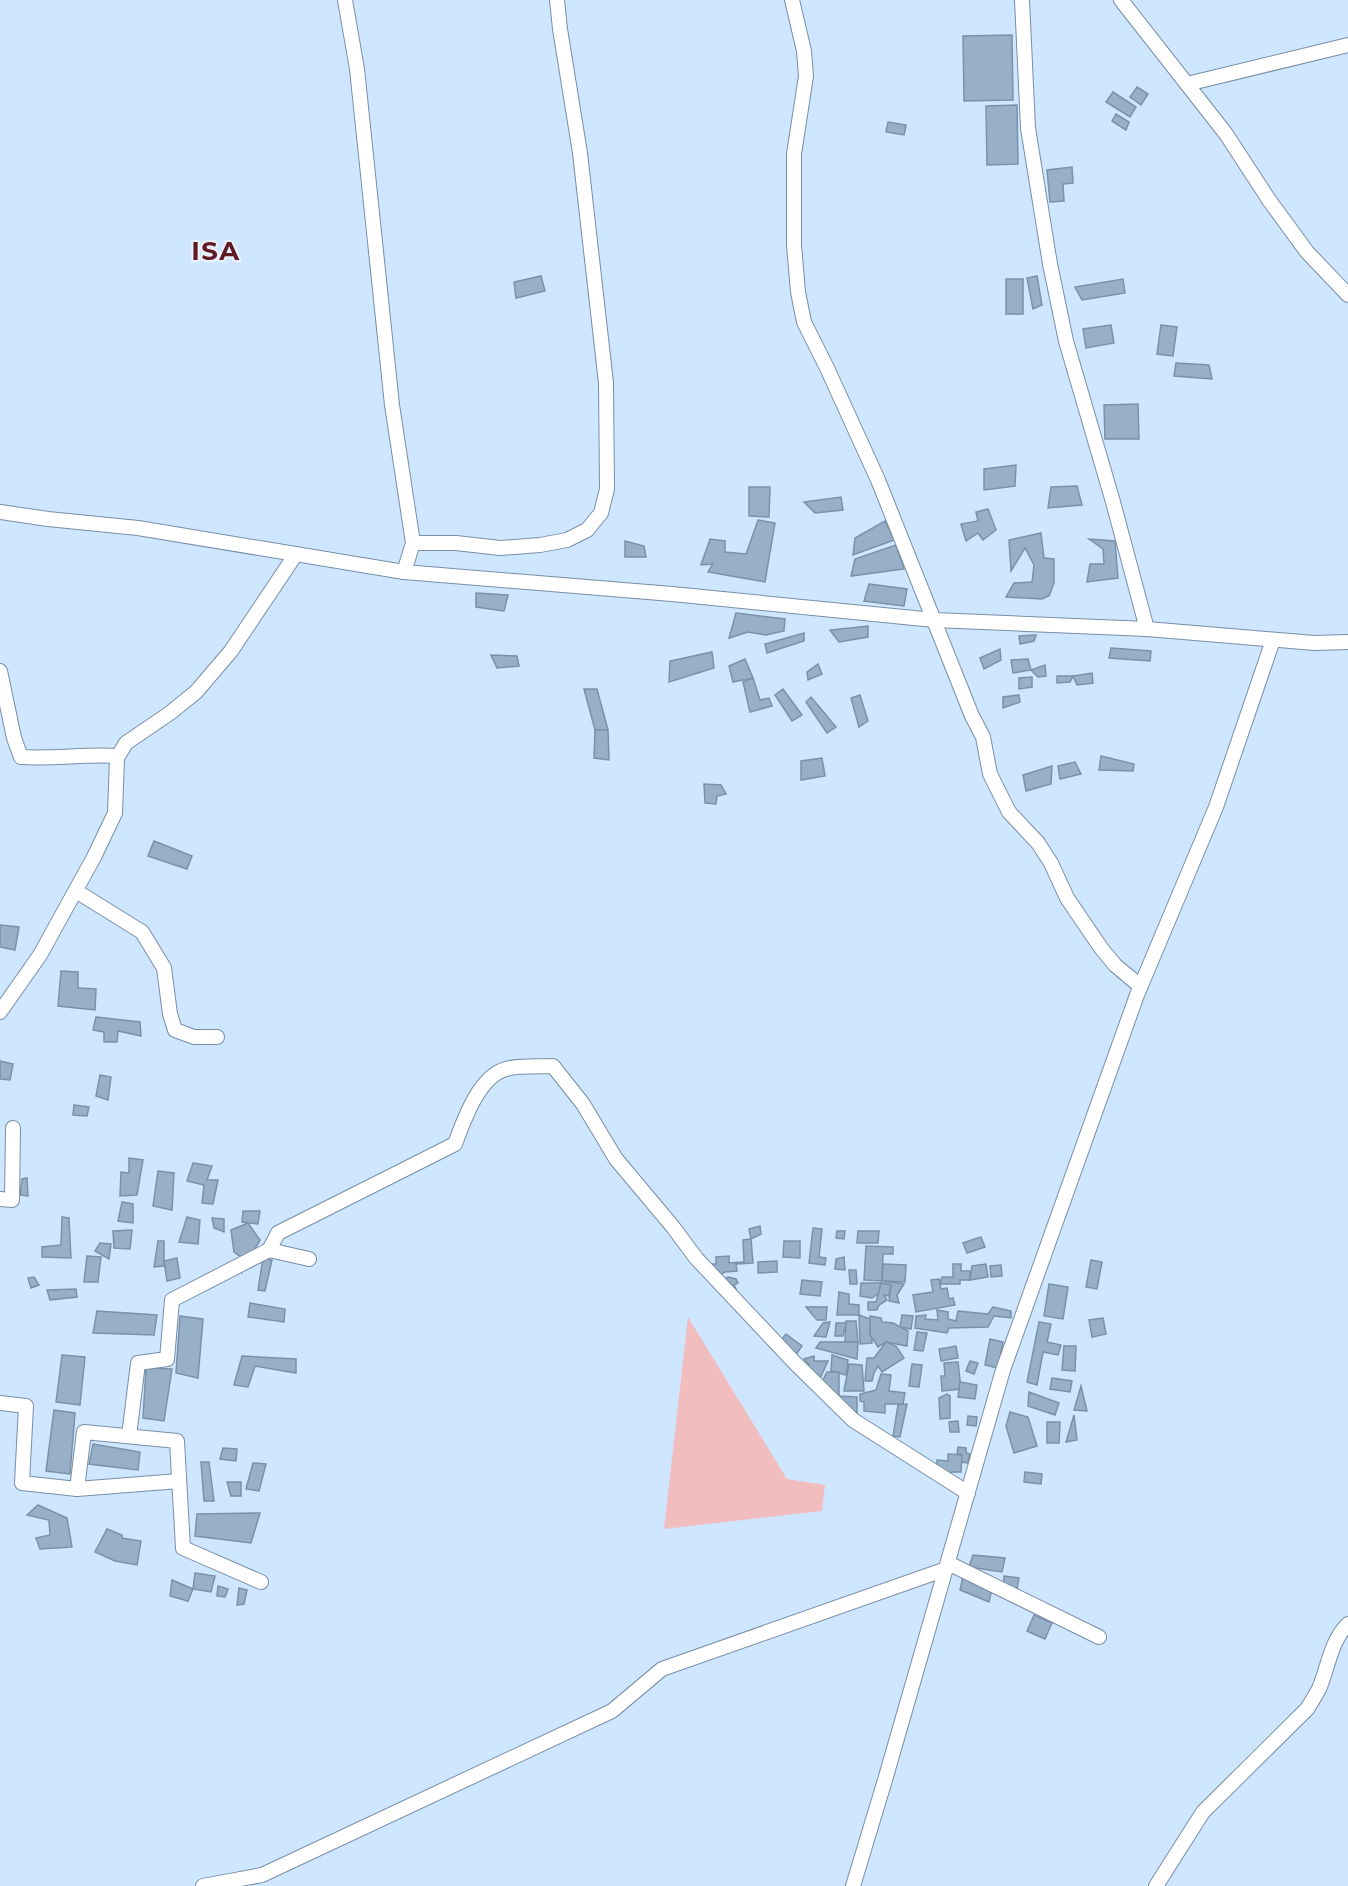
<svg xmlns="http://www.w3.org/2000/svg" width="1348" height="1886" font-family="Montserrat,sans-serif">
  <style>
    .green { fill: #f2bdbe }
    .building { fill: #98b0c7; stroke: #7a91a7; stroke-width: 1.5 }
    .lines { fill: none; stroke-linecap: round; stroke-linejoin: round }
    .street-casing { stroke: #788ea5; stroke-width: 16 }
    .street { stroke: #fff; stroke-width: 14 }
    .labels { text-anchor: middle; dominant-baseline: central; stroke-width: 4.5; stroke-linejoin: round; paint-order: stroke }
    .district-label { font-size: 26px; font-weight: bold; letter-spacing: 1.5px; fill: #5f1a24; stroke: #e8f2fb }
  </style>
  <rect width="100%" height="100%" fill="#cee6ff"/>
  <!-- green -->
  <path class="green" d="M688,1317L787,1479L825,1485L822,1511L664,1529Z"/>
  <!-- building -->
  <g class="building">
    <path d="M1012,35L1013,100L964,101L963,36Z"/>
    <path d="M1137,87L1148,94L1141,105L1130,97Z"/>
    <path d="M1113,92L1136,107L1130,117L1106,102Z"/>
    <path d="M1017,105L1018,164L987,165L986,106Z"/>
    <path d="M1116,114L1129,122L1126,130L1112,121Z"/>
    <path d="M888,122L906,125L904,135L886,132Z"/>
    <path d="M1072,167L1073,183L1063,184L1064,201L1050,202L1047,170Z"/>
    <path d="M541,276L545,291L516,298L514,282Z"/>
    <path d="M1037,276L1042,305L1033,309L1027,278Z"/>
    <rect x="1006" y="279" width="17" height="35"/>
    <path d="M1123,279L1125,293L1082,300L1075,287Z"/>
    <path d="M1111,325L1114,343L1086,348L1083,329Z"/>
    <path d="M1161,325L1177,327L1173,356L1157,354Z"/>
    <path d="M1176,363L1209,365L1212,379L1174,376Z"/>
    <path d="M1138,404L1139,439H1105L1104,405Z"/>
    <path d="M1016,465L1015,486L984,490V469Z"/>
    <path d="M1077,486L1082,505L1048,508L1051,487Z"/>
    <path d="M749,487H770L769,517L749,516Z"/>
    <path d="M841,497L843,510L815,513L804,502Z"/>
    <path d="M988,509L996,530L983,540L978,533L966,541L961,524L978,521L976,512Z"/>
    <path d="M758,520L775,523L765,582L708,572L713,564L701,565L710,539L725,541V552L746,554Z"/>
    <path d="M885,521L894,540L853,555L855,538Z"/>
    <path d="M1041,533L1044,558L1054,559V583L1049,596L1042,599L1006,597L1014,583L1032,582L1034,565L1025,548L1011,571L1009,540Z"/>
    <path d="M1089,539L1115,541L1118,578L1087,582L1090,564H1104L1103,549Z"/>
    <path d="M625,541L644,546L646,557H625Z"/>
    <path d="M896,545L904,569L851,576L855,559Z"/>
    <path d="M869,584L907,589L904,606L864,601Z"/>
    <path d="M476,593L508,595L504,611L476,607Z"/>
    <path d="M736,613L785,619L784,631L766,635L748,632L729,638Z"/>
    <path d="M868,626V637L839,642L830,630Z"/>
    <path d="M804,633V641L767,653L765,644Z"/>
    <path d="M1036,635L1034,641L1020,644L1019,636Z"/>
    <path d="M1111,648L1151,651L1150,661L1109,658Z"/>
    <path d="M1000,649L1001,660L984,669L980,658Z"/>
    <path d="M712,652L714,668L669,682L670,661Z"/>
    <path d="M491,655L517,656L519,666L497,668Z"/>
    <path d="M745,659L753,678L733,682L729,666Z"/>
    <path d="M1028,659L1031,670L1013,673L1011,660Z"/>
    <path d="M818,664L822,674L808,680L807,672Z"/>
    <path d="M1045,665L1046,676L1038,677L1031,670Z"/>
    <path d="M1092,673L1093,683L1077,685L1073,676Z"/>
    <path d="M1057,676H1073L1070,682L1057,683Z"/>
    <path d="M1032,677V687L1019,689V678Z"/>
    <path d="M753,678L760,700L769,698L772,706L750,712L743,682Z"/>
    <path d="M584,689H597L608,730H595Z"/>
    <path d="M783,689L802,715L792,721L775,695Z"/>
    <path d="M860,695L868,721L859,727L851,698Z"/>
    <path d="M1019,695L1020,702L1003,708V697Z"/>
    <path d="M811,697L836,727L827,733L806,702Z"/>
    <path d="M595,730H608L609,760L594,758Z"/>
    <path d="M1101,756L1134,764L1133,771L1099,770Z"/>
    <path d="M822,758L825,776L801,780V761Z"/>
    <path d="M1075,762L1081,774L1060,779L1058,766Z"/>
    <path d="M1052,766L1051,784L1026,791L1023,775Z"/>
    <path d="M704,784L721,785L726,794L717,796L716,804L705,803Z"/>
    <path d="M154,841L192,856L187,869L148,856Z"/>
    <path d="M0,925L19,927L15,950L0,947Z"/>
    <path d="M61,971L78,972V988L96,989L95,1010L58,1006Z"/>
    <path d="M96,1017L140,1022L141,1036L118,1031L117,1042H104V1032L93,1030Z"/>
    <path d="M0,1061L13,1064L10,1080L0,1079Z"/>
    <path d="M100,1075L111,1077L108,1100L96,1096Z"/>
    <path d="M74,1105L89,1107L87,1116L73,1115Z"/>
    <path d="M129,1158L143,1160L137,1195L120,1196L121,1172L129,1173Z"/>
    <path d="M193,1163L212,1166L207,1180H218L213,1204L202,1203L204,1185L187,1181Z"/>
    <path d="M158,1171L174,1173L172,1210L153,1206Z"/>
    <path d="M27,1178L28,1196L20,1195L22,1179Z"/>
    <path d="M122,1202L133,1204V1223L118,1221Z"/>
    <path d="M243,1211H260L258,1224L242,1222Z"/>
    <path d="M62,1217L69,1218L71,1258L42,1257V1247L61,1245Z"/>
    <path d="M187,1217L200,1220L198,1244L179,1242Z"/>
    <path d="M212,1218L224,1219V1232L214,1228Z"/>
    <path d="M248,1223L260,1240L242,1272L241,1257L234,1252L231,1230Z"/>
    <path d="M760,1226L761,1234L751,1239L749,1229Z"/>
    <path d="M813,1228L822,1229L819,1257L826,1258L825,1265L809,1263Z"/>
    <path d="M132,1230L130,1249L114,1248L113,1231Z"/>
    <path d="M837,1231H845L844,1239L836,1238Z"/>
    <path d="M858,1231H879L878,1243H857Z"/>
    <path d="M981,1237L985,1247L967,1253L963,1243Z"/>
    <path d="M751,1239L753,1263L736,1264L737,1271L725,1272L719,1276L707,1264H716V1257L729,1256V1263L744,1262L743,1240Z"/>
    <path d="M158,1241H164V1266L154,1267Z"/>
    <path d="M784,1241H800V1258L783,1257Z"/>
    <path d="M100,1243L111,1244L109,1259L95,1251Z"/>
    <path d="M866,1246L893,1247V1254H883L882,1281L864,1280Z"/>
    <path d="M87,1256L101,1257L98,1282H84Z"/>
    <path d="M844,1257L845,1270L835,1269L836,1259Z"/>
    <path d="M177,1258L180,1278L167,1281L164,1261Z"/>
    <path d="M263,1258L272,1260L265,1291L258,1290Z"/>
    <path d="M1091,1260L1102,1262L1097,1289L1086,1287Z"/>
    <path d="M777,1261V1272L758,1273V1262Z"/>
    <path d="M883,1264L906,1265L905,1282L882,1281Z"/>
    <path d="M953,1264H961V1271H970V1280H960V1284H940L942,1277H953Z"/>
    <path d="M986,1264L988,1277L970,1280L972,1266Z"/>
    <path d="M1001,1265L1002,1276L991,1277L990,1266Z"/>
    <path d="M849,1270H856L857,1284H850Z"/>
    <path d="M34,1277L39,1285L31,1288L28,1278Z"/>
    <path d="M728,1277L736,1279L738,1283L734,1285L736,1289H730L723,1280Z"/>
    <path d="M939,1279L941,1289L947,1288L949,1299L953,1298L955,1305L916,1312L913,1295L933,1292L931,1280Z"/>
    <path d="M802,1280L822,1282L820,1296L800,1294Z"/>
    <path d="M885,1281L904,1284L897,1295L899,1303L889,1301L891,1285L884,1284Z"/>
    <path d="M861,1283H881L879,1293L872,1298L860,1296Z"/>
    <path d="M881,1283L891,1285L889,1296L884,1295L887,1300L879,1305L877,1310H868V1302H876Z"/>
    <path d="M1049,1284L1068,1287L1063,1319L1044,1316Z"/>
    <path d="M76,1289L77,1297L50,1300L47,1290Z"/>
    <path d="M839,1292L849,1294V1304L859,1305V1315H837Z"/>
    <path d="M250,1303L285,1309L284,1322L248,1317Z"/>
    <path d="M806,1307H827L826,1320H817Z"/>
    <path d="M993,1307L1011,1311V1318L994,1316L988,1327L949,1328L947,1333L915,1328L916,1316L926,1315L925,1319L938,1320L937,1310L948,1312V1319L956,1321L958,1311L988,1314Z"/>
    <path d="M97,1311L157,1315L154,1335L93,1333Z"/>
    <path d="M859,1315L870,1319L872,1343L860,1344Z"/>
    <path d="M902,1315L913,1316L911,1329L900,1327Z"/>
    <path d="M180,1316L203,1319L198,1378L176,1373Z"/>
    <path d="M870,1316L881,1318L882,1322L893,1323L908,1331L907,1346L886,1342L878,1347L870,1335Z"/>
    <path d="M1103,1318L1106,1334L1092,1337L1089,1320Z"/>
    <path d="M846,1321H856L858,1342H845Z"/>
    <path d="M830,1322L826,1337L814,1336L823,1323Z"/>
    <path d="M1039,1322L1051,1324L1047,1342L1061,1345L1058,1355L1043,1352L1037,1385L1027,1382Z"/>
    <path d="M836,1323H846L843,1336H835Z"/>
    <path d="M917,1332L927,1333L923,1351L914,1350Z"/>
    <path d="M786,1334L802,1346L795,1356L778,1344Z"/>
    <path d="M990,1339L1003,1342L998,1368L985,1365Z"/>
    <path d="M820,1342H858L857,1359L816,1348Z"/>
    <path d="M886,1342L896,1346L904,1358L882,1372L878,1366L874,1373L872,1381H865L867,1358H874Z"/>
    <path d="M956,1346L958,1358L941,1361L939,1349Z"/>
    <path d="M1064,1346H1076L1075,1371L1062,1370Z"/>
    <path d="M62,1355L85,1357L80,1405L56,1402Z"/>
    <path d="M832,1355L848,1360L846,1375L831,1371Z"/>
    <path d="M242,1356L296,1359V1373L255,1366L248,1387L234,1385Z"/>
    <path d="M814,1356V1361H828L817,1385L805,1369L809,1365L804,1359Z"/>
    <path d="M970,1361L978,1363L974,1374L966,1371Z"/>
    <path d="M958,1362L961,1389L942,1391L941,1376H945L944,1363Z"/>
    <path d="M849,1364L862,1365L864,1391H844Z"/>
    <path d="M912,1364L922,1365L919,1387L909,1386Z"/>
    <path d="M146,1368L172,1369L164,1421L143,1418Z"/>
    <path d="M827,1372H839V1396L857,1397V1420L821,1384Z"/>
    <path d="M881,1374L891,1375L889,1391L905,1393L903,1404H885V1413L864,1411V1402L860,1401V1394L876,1390Z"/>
    <path d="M1052,1378L1072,1381L1070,1392L1050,1389Z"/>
    <path d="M960,1382L977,1385L975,1399L958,1397Z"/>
    <path d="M1081,1386L1087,1411L1074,1410Z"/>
    <path d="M1029,1392L1059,1403L1055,1415L1028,1406Z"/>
    <path d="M947,1394L950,1396V1418L940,1419L939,1398Z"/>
    <path d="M907,1404L900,1437L893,1436L898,1405Z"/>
    <path d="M54,1410L75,1413L70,1474L46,1471Z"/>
    <path d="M1010,1412L1028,1417L1037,1446L1014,1453L1006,1426Z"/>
    <path d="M1074,1415L1077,1440L1066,1442Z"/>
    <path d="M968,1416L977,1417L976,1426L967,1425Z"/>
    <path d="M958,1421L959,1432H950L949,1422Z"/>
    <path d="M1047,1422H1060L1059,1443H1047Z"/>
    <path d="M93,1444L140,1452L138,1470L89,1464Z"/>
    <path d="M958,1447L966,1448V1453L970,1454L968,1463L960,1462L961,1454H957Z"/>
    <path d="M223,1448L237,1449L236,1461L220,1459Z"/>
    <path d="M948,1454L962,1455L961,1472H952L946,1477L937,1471V1460L948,1461Z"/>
    <path d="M201,1462H209L214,1501H204Z"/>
    <path d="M253,1463L266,1464L259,1491L246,1489Z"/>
    <path d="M1025,1472L1042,1474L1041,1484L1024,1482Z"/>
    <path d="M227,1482H241V1496H231Z"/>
    <path d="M38,1505L67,1518L72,1547L40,1549L36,1538L50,1535L49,1520L27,1515Z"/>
    <path d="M260,1513L251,1543L195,1536L197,1514Z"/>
    <path d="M107,1529L122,1535V1538L141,1541L137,1565L115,1561L95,1552Z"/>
    <path d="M973,1555L1005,1558L1002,1572L969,1567Z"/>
    <path d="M195,1573L215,1576L211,1592L193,1589Z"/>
    <path d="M963,1576L992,1589L989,1602L960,1590Z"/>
    <path d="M1004,1576L1019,1578L1016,1594L1003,1586Z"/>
    <path d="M172,1580L193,1589L188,1601L170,1596Z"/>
    <path d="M218,1586L228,1589L225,1597L217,1596Z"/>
    <path d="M239,1588L247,1590L244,1604L237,1605Z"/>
    <path d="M1034,1615L1052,1623L1045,1639L1027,1631Z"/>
  </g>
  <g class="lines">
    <defs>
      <g id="street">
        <path d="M345,0L357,69L392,405L413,543L404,572"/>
        <path d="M792,0L804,51L806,76L794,154V245L798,292L804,322L827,368L878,480L972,716L983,737L990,774L1009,812L1038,843L1051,863L1067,898L1101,948L1115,965L1140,986"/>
        <path d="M1022,0L1028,128L1050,264L1066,341L1113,502L1147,629"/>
        <path d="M1121,0L1226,134L1269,200L1307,252L1348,295"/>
        <path d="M1187,84L1348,45"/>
        <path d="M0,512L48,519L138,528L404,572L672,594L934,620L1147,629L1314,643L1348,642"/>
        <path d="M413,543H456L500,548L540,545L567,540L587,530L601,513L607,489L606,383L580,153L560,29L557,0"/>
        <path d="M0,671L14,738L21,757C54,759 86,754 118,756"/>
        <path d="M76,891L142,932L164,968L170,1014L175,1030L194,1037H217"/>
        <path d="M0,1012L40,955L94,857L115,813L117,758L126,743L170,713L196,692L231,651L296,554"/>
        <path d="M0,1199L12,1200L13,1128"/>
        <path d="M269,1250L278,1233L455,1144C464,1120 479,1076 506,1069C520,1065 538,1067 553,1066L583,1104L616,1159L673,1227L696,1258L795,1363L853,1420L968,1493"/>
        <path d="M0,1403L26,1406L22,1483L77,1489L84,1432L177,1441L183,1548L261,1582"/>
        <path d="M129,1436L138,1363L167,1359L172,1300L269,1250L309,1259"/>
        <path d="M77,1489L179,1481"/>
        <path d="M948,1563L1099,1637"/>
        <path d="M203,1886L262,1875L612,1711L662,1669L946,1569"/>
        <path d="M853,1886L885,1780L1003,1370L1137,995L1216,807L1273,640"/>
        <path d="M1156,1886L1203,1812L1307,1709C1311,1703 1315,1696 1319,1689C1328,1668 1331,1640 1348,1624"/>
      </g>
    </defs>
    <!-- street casing -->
    <use href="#street" class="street-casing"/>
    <!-- street -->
    <use href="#street" class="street"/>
  </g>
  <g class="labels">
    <!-- district labels -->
    <g class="district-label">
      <text x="216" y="251">ISA</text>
    </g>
  </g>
</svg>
